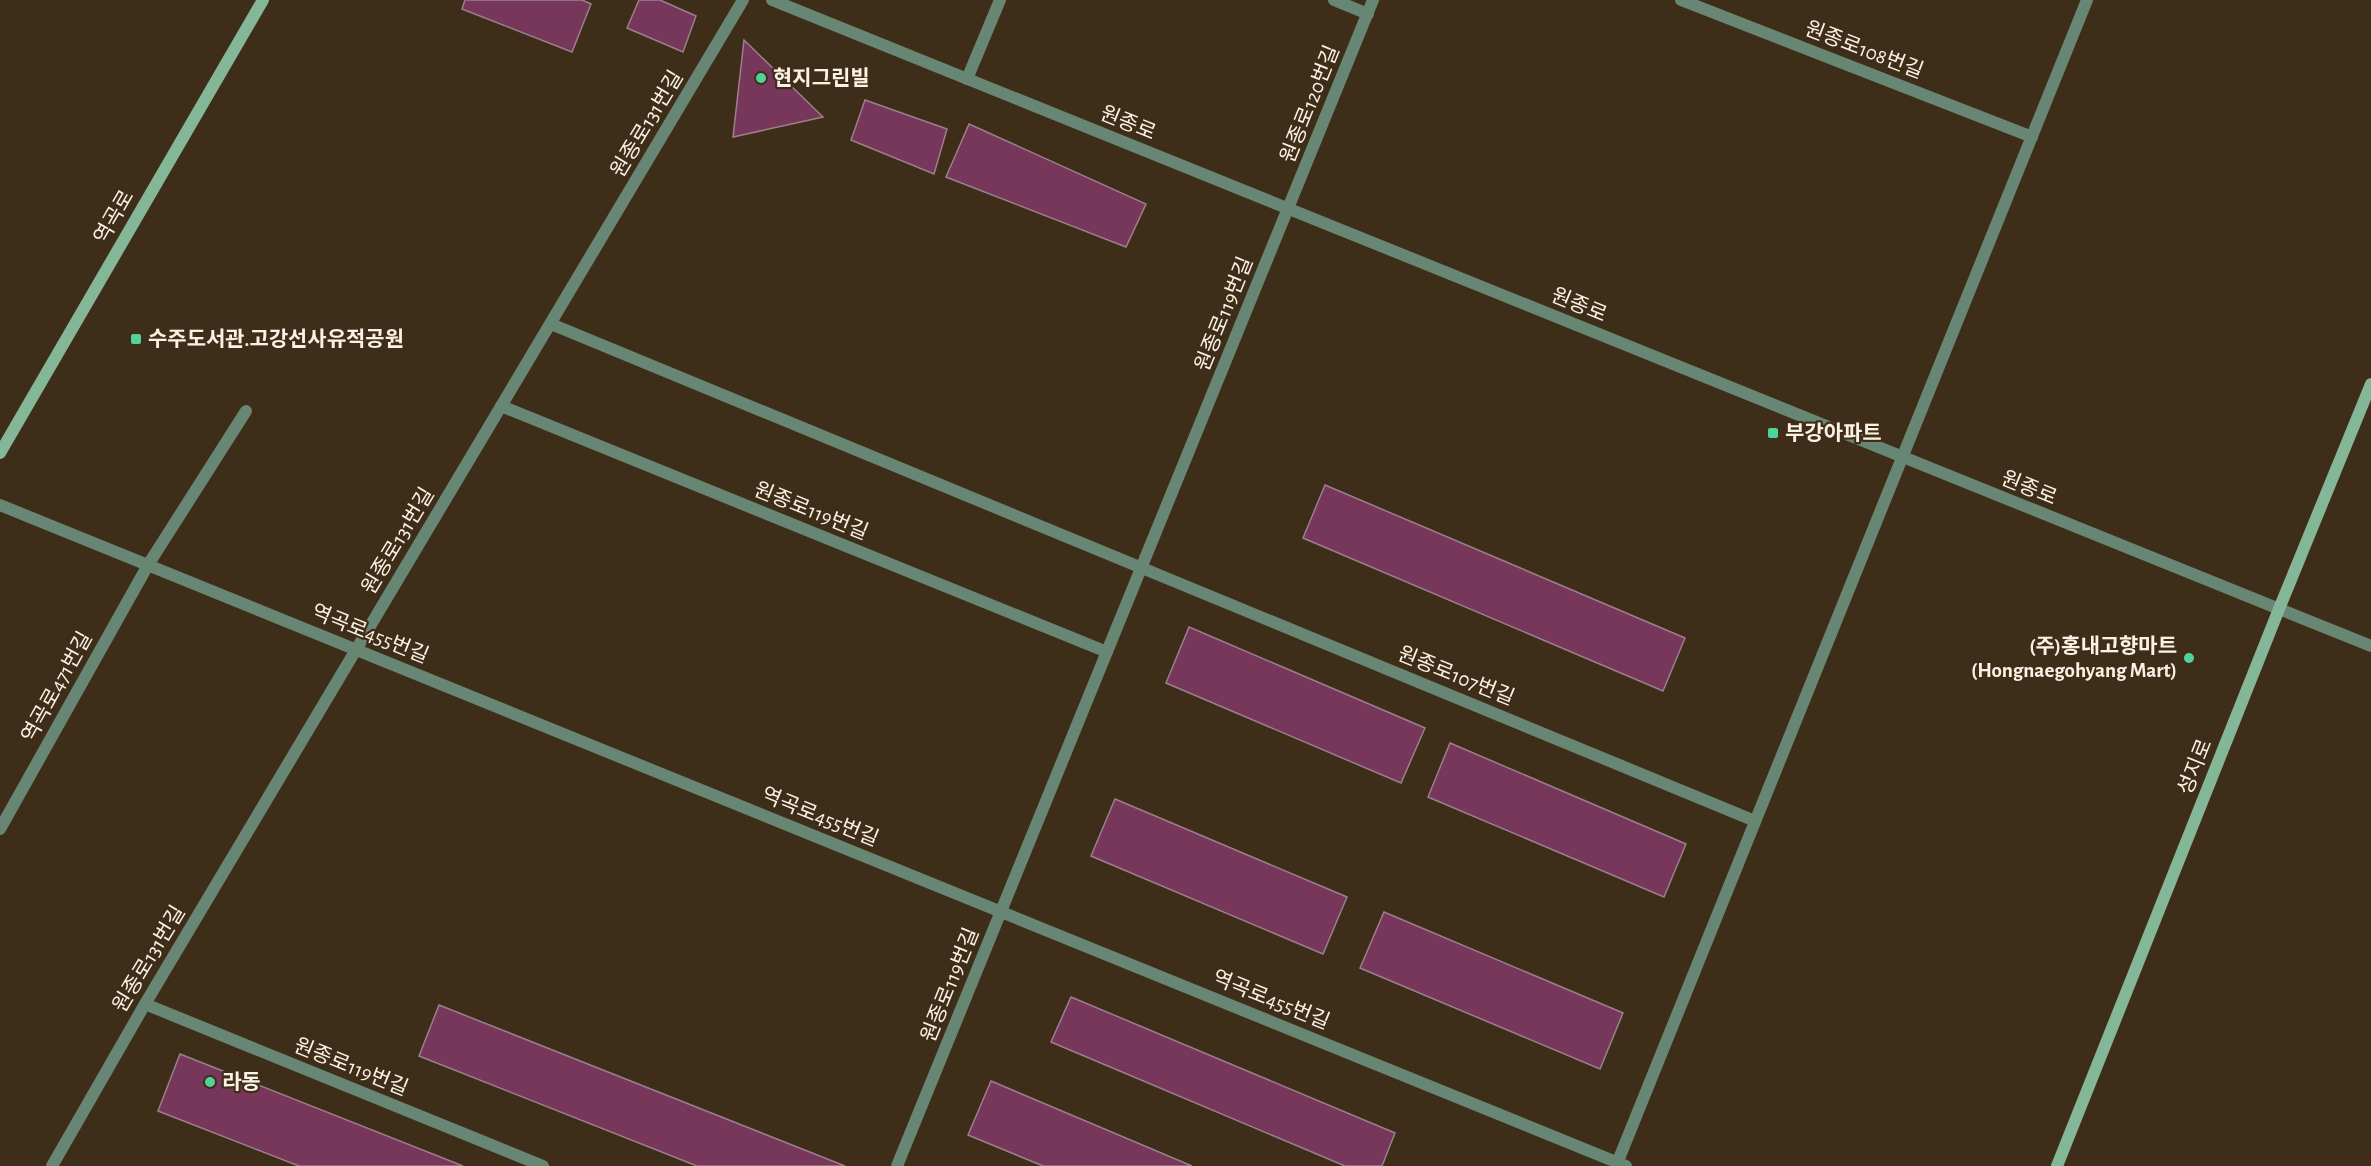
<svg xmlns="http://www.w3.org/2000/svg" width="2371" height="1166" font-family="'Alegreya Sans','Noto Sans KR',sans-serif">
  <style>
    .building { fill: #77375b; stroke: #9c7f8d; stroke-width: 1.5 }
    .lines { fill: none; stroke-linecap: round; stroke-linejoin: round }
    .lane { stroke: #678673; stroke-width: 12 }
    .street { stroke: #678673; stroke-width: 12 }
    .secondary { stroke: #84b698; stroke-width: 12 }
    .poi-dot { fill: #4fd399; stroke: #3e2e19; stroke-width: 2 }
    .labels { text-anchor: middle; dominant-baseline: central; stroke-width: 4.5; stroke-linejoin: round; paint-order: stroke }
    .street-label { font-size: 21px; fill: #fbf1e4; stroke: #3e2e19 }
    .poi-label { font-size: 21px; font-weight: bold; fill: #fbf1e4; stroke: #3e2e19; text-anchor: start }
  </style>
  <rect width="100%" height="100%" fill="#3e2e19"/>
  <!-- building -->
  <g class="building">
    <path d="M465,0H582L591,4L572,52L462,9Z"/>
    <path d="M639,0H660L696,16L683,52L627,28Z"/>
    <path d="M744,40L823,117L733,137Z"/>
    <path d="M865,100L947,129L934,174L851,140Z"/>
    <path d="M969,124L1146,204L1126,247L946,177Z"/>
    <path d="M1325,485L1685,638L1663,691L1303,538Z"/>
    <path d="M1189,627L1425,728L1401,783L1166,683Z"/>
    <path d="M1450,743L1686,844L1664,897L1428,797Z"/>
    <path d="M1115,799L1347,897L1323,954L1091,856Z"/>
    <path d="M1384,912L1623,1013L1600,1069L1360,968Z"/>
    <path d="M1071,997L1395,1133L1382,1166H1345L1051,1042Z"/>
    <path d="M439,1005L845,1166H697L419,1056Z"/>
    <path d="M180,1054L463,1166H299L158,1111Z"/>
    <path d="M991,1081L1192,1166H1043L968,1135Z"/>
  </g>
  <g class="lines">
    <!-- lane -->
    <g class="lane">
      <path d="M1334,0L1368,14"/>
      <path d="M967,79L1000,0"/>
      <path d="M551,324L1755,821"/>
      <path d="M501,406L1107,652"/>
      <path d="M0,505L1626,1166"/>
      <path d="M0,829L148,565L246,411"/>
      <path d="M145,1004L543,1166"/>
      <path d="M52,1166L145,1004L743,0"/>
      <path d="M897,1166L1373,0"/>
      <path d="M1616,1166L2087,0"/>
    </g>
    <!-- street -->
    <g class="street">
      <path d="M772,0L2371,646"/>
      <path d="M1681,0L2032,137"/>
    </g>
    <!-- secondary -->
    <g class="secondary">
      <path d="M0,453L263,0"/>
      <path d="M2057,1166L2279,609L2371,384"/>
    </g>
  </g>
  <!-- markers -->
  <g class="poi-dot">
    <circle cx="761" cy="78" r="6"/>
    <rect x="130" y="333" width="12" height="12" rx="3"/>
    <rect x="1767" y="427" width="12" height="12" rx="3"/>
    <circle cx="2189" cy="658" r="6"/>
    <circle cx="210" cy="1082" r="6"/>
  </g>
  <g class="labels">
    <!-- street labels -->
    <g class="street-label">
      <text transform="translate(1864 50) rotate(21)">원종로108번길</text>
      <text transform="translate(1310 104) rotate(-68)">원종로120번길</text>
      <text transform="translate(1128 123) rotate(22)">원종로</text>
      <text transform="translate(647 124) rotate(-59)">원종로131번길</text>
      <text transform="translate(114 217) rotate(-60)">역곡로</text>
      <text transform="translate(1579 305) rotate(22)">원종로</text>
      <text transform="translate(1224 314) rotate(-68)">원종로119번길</text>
      <text transform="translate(2029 488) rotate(22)">원종로</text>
      <text transform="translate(811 511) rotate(22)">원종로119번길</text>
      <text transform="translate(398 541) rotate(-59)">원종로131번길</text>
      <text transform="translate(370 634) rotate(22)">역곡로455번길</text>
      <text transform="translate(1456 676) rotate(22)">원종로107번길</text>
      <text transform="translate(57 687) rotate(-61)">역곡로471번길</text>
      <text transform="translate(2195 767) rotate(-68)">성지로</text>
      <text transform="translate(820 817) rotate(22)">역곡로455번길</text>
      <text transform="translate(149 959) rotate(-59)">원종로131번길</text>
      <text transform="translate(950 985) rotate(-68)">원종로119번길</text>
      <text transform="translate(1271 1000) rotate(22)">역곡로455번길</text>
      <text transform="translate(351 1067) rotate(22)">원종로119번길</text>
    </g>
    <!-- poi labels -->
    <g class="poi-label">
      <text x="773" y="78">현지그린빌</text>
      <text x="148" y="339">수주도서관.고강선사유적공원</text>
      <text x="1785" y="433">부강아파트</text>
      <text x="2177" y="646" text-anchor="end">(주)홍내고향마트<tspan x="2177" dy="24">(Hongnaegohyang Mart)</tspan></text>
      <text x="222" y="1082">라동</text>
    </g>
  </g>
</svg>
